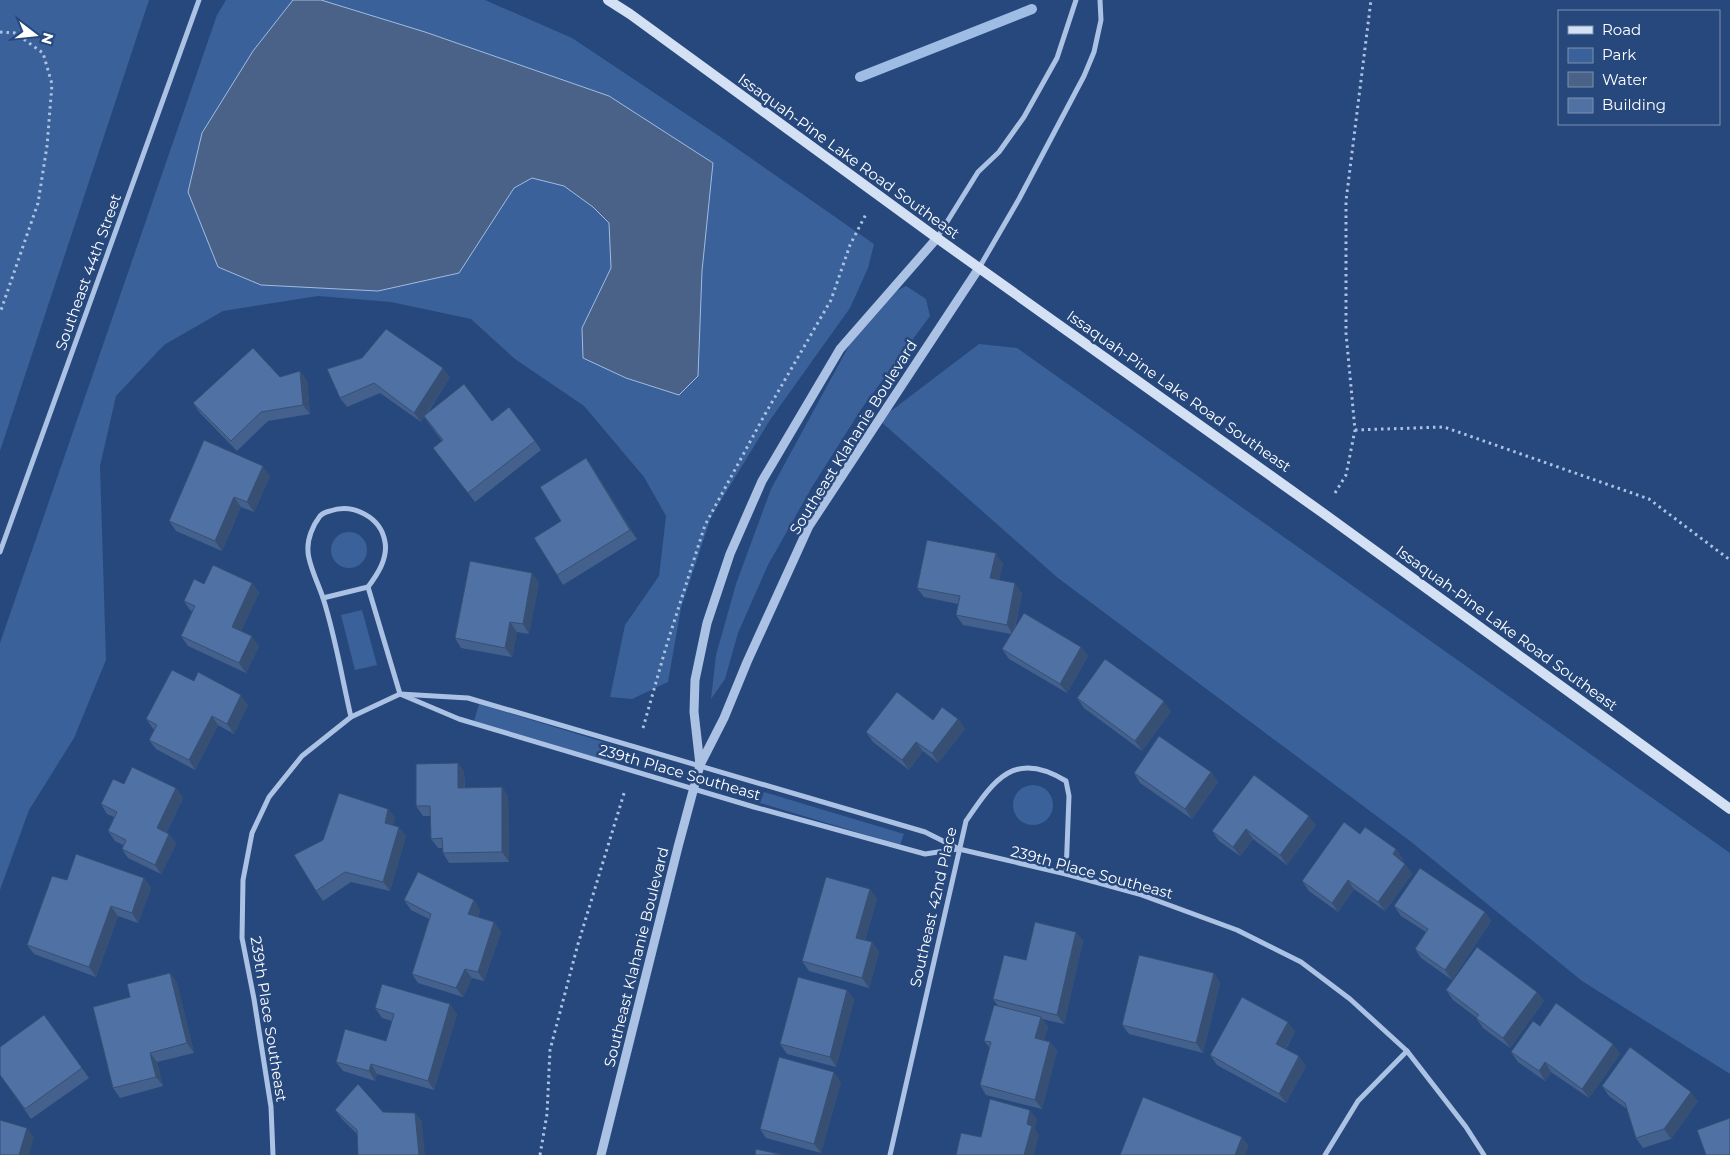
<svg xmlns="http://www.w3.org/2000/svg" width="1730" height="1155" font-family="Montserrat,sans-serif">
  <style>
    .green { fill: #3a6199 }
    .water { fill: #4a6288; stroke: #9fbce5 }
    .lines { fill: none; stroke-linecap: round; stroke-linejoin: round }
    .stream { stroke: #9fbce5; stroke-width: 10 }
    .path { stroke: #abc2e4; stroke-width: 3; stroke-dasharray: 2.5 4; stroke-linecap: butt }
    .minor { stroke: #abc2e4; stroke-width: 5 }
    .tertiary { stroke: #abc2e4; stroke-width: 9 }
    .secondary { stroke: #d4e0f4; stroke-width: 10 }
    .wall { fill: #44618d }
    .shaded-wall { fill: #374f73 }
    .building { fill: #4f71a4; stroke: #374f73 }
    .labels { text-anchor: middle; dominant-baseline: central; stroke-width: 5; stroke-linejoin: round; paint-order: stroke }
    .street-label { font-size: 15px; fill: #fff; stroke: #26487c }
  </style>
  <rect width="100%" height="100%" fill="#26487c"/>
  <!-- green -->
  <g class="green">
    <path d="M0,0H149L0,451Z"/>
    <path d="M226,0H485L572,38L719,136L874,244L868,268L850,308L770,420L711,517L681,608L668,682L632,699L610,697L625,625L659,576L666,516L644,477L584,406L515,359L471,319L391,302L318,296L223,311L164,345L116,396L100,466L106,660L74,738L29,810L0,890V643L217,15Z"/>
    <path d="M906,286L926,299L930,316L862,408L812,487L768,565L738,633L725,679L711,699L716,655L736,584L771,489L851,342L883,298Z"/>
    <path d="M979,344L1017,348L1730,853V1074L1582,981L1410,841L1058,578L879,420Z"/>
    <circle cx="349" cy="550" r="18"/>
    <path d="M362,610L377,665L355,670L341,615Z"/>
    <path d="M479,704L623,748L618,764L474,721Z"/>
    <circle cx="1033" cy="805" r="20"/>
    <path d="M764,792L904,834L900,845L760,803Z"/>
  </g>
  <!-- water -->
  <path class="water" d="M293,0H321L425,32L609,96L713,163L702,271L698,376L679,395L626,378L583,358L582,328L611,268L609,223L593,207L564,186L532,178L514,188L459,273L378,291L261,285L218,267L188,192L202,133L253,51Z"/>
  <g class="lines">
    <!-- stream -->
    <path class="stream" d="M860,77L1032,9"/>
    <!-- path -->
    <g class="path">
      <path d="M0,32L15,33L43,53L52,84L47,146L38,203L0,313"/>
      <path d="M1355,430L1444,427L1649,499L1730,560"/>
      <path d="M1335,493L1346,475L1355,430L1346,333V201L1371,0"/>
      <path d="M643,728L666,647L705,525L764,416L831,300L850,245L866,214"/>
      <path d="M540,1155L547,1114L550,1050L578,944L625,790"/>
    </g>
    <!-- minor -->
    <g class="minor">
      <path d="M937,238L978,172L999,152L1024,117L1057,58L1076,0"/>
      <path d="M979,268L1019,199L1084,76L1094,52L1101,20L1100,0"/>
      <path d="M0,552L199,0"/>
      <path d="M323,598L368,587"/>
      <path d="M351,717C342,678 335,635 323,598C319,585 308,564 308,551C307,539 313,525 320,516C323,513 326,512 330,511C353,503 381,517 385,542C388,559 377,575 368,587L400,694L459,719L754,807L925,854L958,849"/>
      <path d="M273,1155L271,1107L254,999L242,938L243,880L252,833L269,797L302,756L351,717L400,694L468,698L925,832L959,849L1066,874L1139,894L1237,930L1301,962L1350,999L1407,1051L1466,1127L1484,1155"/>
      <path d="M890,1155L966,821C994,780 1014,749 1066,781L1069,796L1066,874"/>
      <path d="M1325,1155L1358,1101L1407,1051"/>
    </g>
    <!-- tertiary -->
    <g class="tertiary">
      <path d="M700,765L694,712L695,680L707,623L730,554L762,481L840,349L937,238"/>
      <path d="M601,1155L678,847L700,765L724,718L747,662L809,526L979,268"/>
    </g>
    <!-- secondary -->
    <path class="secondary" d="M608,0L630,14L937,238L1323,513L1730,809"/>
  </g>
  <!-- wall -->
  <g class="wall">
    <path d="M327,369L450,377L427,414L492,421L535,441L541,450L475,502L433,448L442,441L424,417L421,422L380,393L347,407L340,398Z"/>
    <path d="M300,371L307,381L310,414L268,421L237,451L200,413L193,403Z"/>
    <path d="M586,458L593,468L637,539L563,585L557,575L561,521Z"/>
    <path d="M270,476L254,512L241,507L222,551L176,531L169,521Z"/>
    <path d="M1003,563L999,580L1022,593L1015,628L1081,647L1088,656L1067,693L1009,659L1002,649L1011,634L963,625L956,615L958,604L924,597L917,588Z"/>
    <path d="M539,582L529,634L517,632L512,657L461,648L455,638Z"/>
    <path d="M252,583L259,593L241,631L259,646L246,673L188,646L181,636L193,612L190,610L184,601L204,584Z"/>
    <path d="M194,681L248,705L234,734L218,725L195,770L156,749L149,740L154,730L146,719Z"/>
    <path d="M1077,698L1171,711L1142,751L1084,708Z"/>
    <path d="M958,719L965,729L938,763L923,751L909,770L873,742L866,732L933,720Z"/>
    <path d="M458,763L464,772L465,788L502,787L508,797L509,862L449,863L443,853L442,848H438L431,839V816H423L416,806Z"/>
    <path d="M1211,772L1218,782L1192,819L1140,783L1134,773Z"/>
    <path d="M124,784L176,788L183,798L166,833L169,834L176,844L161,874L128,858L122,849L123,845L115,841L108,831L114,817L107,814L101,804Z"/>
    <path d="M388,809L395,818L393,825L406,836L390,891L351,882L323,901L316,891Z"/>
    <path d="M1316,825L1287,865L1253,839L1240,856L1219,841L1212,831Z"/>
    <path d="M1360,834L1396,849L1403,859L1402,861L1405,864L1412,874L1385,911L1354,889L1338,912L1309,891L1302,881Z"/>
    <path d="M144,878L151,888L138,923L118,916L96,977L34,954L27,945L67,880Z"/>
    <path d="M877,899L865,940L872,942L879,952L869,988L809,971L802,961Z"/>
    <path d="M404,900H474L480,910L478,917L494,922L501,932L484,981L472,978L463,997L418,983L412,974L429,919L411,910Z"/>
    <path d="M1394,906L1485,912L1491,921L1452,980L1421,958L1415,949L1426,932L1401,916Z"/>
    <path d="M1076,932L1083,941L1064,1024L1042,1019L1048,1027L1044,1040L1050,1042L1057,1051L1042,1109L986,1095L980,1085L990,1048L984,1041L998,1006L993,999L1026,960Z"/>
    <path d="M170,973L177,983L194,1053L157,1062L163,1086L120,1098L113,1088L130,997Z"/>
    <path d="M1214,973L1220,983L1203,1053L1129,1034L1122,1025Z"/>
    <path d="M847,990L854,1000L836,1067L787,1054L780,1044Z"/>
    <path d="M1446,990L1537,992L1544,1001L1510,1048L1483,1028L1476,1018H1477L1453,1000Z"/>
    <path d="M375,1008L457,1014L434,1090L377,1074L375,1081L343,1071L336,1062L386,1041L392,1021L382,1018Z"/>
    <path d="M44,1015L89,1078L31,1119L0,1075Z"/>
    <path d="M1540,1026L1613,1044L1620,1054L1589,1098L1551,1072L1545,1081L1518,1062L1511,1052Z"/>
    <path d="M1295,1031L1286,1049L1306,1066L1286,1103L1217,1065L1210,1055Z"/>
    <path d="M841,1082L821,1153L766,1138L760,1129Z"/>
    <path d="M1602,1086L1698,1101L1671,1139L1643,1148L1636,1138L1627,1109L1609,1096Z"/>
    <path d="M335,1110L383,1112L415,1113L422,1122L357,1134L342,1119Z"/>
  </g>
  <!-- shaded-wall -->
  <g class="shaded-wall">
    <path d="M443,368L450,377L421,422L414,413Z"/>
    <path d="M300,371L307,381L310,414L303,405Z"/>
    <path d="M586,458L593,468L637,539L630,530Z"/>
    <path d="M263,466L270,476L254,512L247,502Z"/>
    <path d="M234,497L241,507L222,551L215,541Z"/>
    <path d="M996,553L1003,563L997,588L990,578Z"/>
    <path d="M532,573L539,582L529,634L523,624Z"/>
    <path d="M252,583L259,593L239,636L232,627Z"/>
    <path d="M1015,583L1022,593L1013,635L1007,625Z"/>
    <path d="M510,622L517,632L512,657L505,648Z"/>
    <path d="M252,636L259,646L246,673L239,663Z"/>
    <path d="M1081,647L1088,656L1067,693L1060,684Z"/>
    <path d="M241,695L248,705L234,734L227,724Z"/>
    <path d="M1164,701L1171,711L1142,751L1135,741Z"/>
    <path d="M212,716L218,725L195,770L189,760Z"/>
    <path d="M958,719L965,729L938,763L932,753Z"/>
    <path d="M916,742L923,751L909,770L902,760Z"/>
    <path d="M458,763L464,772L465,797L458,788Z"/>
    <path d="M1211,772L1218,782L1192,819L1185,809Z"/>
    <path d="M502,787L508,797L509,862L502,852Z"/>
    <path d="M176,788L183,798L163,838L157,828Z"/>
    <path d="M388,809L395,818L391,832L385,823Z"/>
    <path d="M1309,816L1316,825L1287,865L1280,855Z"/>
    <path d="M399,827L406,836L390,891L383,882Z"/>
    <path d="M1246,829L1253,839L1240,856L1233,847Z"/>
    <path d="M169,834L176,844L161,874L155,865Z"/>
    <path d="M1396,849L1403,859L1399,864L1393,854Z"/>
    <path d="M1405,864L1412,874L1385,911L1378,902Z"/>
    <path d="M144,878L151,888L138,923L132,913Z"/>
    <path d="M1348,880L1354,889L1338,912L1332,903Z"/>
    <path d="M870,889L877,899L863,947L856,938Z"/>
    <path d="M474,900L480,910L475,924L468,914Z"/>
    <path d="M111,906L118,916L96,977L89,967Z"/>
    <path d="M1485,912L1491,921L1452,980L1445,970Z"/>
    <path d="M494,922L501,932L484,981L478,972Z"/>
    <path d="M1076,932L1083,941L1064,1024L1057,1015Z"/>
    <path d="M872,942L879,952L869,988L862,978Z"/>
    <path d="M465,969L472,978L463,997L456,988Z"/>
    <path d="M170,973L177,983L194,1053L187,1043Z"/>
    <path d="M1214,973L1220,983L1203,1053L1196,1043Z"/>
    <path d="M847,990L854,1000L836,1067L830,1057Z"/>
    <path d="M1537,992L1544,1001L1510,1048L1503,1038Z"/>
    <path d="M450,1004L457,1014L434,1090L428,1081Z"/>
    <path d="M1041,1017L1048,1027L1042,1047L1035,1038Z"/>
    <path d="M1288,1022L1295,1031L1283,1053L1276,1044Z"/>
    <path d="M1050,1042L1057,1051L1042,1109L1035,1100Z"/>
    <path d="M1613,1044L1620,1054L1589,1098L1582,1089Z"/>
    <path d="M150,1053L157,1062L163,1086L156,1077Z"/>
    <path d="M1299,1056L1306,1066L1286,1103L1279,1094Z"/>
    <path d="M1545,1062L1551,1072L1545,1081L1539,1071Z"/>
    <path d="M371,1064L377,1074L375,1081L369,1071Z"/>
    <path d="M834,1072L841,1082L821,1153L814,1144Z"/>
    <path d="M1691,1092L1698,1101L1671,1139L1664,1129Z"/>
    <path d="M1030,1110L1037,1119L1035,1129L1039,1135L1034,1155H1024L1027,1124Z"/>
    <path d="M415,1113L422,1122L425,1155H419Z"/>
    <path d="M27,1128L34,1137L29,1155H19Z"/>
    <path d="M1242,1137L1249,1146L1245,1155H1235Z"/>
  </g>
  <!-- building -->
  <g class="building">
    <path d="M386,329L443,368L414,413L374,383L340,398L327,369L362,358Z"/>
    <path d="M253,348L280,377L300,371L303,405L261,412L231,441L193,403Z"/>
    <path d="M464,384L492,421L509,407L535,441L468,493L433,448L443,440L424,416Z"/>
    <path d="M204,440L263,466L247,502L234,497L215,541L169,521Z"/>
    <path d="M586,458L630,530L557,575L534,538L561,521L540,487Z"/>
    <path d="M927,540L996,553L990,578L1015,583L1007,625L956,615L960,596L917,588Z"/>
    <path d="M470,561L532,573L523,624L510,622L505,648L455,638Z"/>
    <path d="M213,565L252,583L232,627L252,636L239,663L181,636L195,606L184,601L194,579L204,584Z"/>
    <path d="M1024,613L1081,647L1060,684L1002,649Z"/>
    <path d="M1105,659L1164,701L1135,741L1077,698Z"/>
    <path d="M172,670L194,681L198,672L241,695L227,724L212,716L189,760L149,740L157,725L146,719Z"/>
    <path d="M897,692L933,720L942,707L958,719L932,753L916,742L902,760L866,732Z"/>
    <path d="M1159,736L1211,772L1185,809L1134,773Z"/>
    <path d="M458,763V788L502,787V852L443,853L442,838L431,839L430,806H416V764Z"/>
    <path d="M132,767L176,788L157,828L169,834L155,865L122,849L126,840L108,831L117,812L101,804L113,779L124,784Z"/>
    <path d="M1254,775L1309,816L1280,855L1246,829L1233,847L1212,831Z"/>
    <path d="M339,793L388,809L385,823L399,827L383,882L345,872L316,891L294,855L323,840Z"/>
    <path d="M1344,822L1360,834L1365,827L1396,849L1393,854L1405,864L1378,902L1348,880L1332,903L1302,881Z"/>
    <path d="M76,854L144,878L132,913L111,906L89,967L27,945L52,876L67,880Z"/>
    <path d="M1420,868L1485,912L1445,970L1415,949L1428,929L1394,906Z"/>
    <path d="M418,872L474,900L468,914L494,922L478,972L465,969L456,988L412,974L431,914L404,900Z"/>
    <path d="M826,877L870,889L856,938L872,942L862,978L802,961Z"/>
    <path d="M1035,922L1076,932L1057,1015L993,999L1004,955L1026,960Z"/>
    <path d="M1477,947L1537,992L1503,1038L1476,1018L1479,1015L1446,990Z"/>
    <path d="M1139,955L1214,973L1196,1043L1122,1025Z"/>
    <path d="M170,973L187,1043L150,1053L156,1077L113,1088L93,1007L130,997L127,984Z"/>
    <path d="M798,977L847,990L830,1057L780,1044Z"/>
    <path d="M382,984L450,1004L428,1081L371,1064L369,1071L336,1062L345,1029L386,1041L394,1014L375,1008Z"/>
    <path d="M1242,997L1288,1022L1276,1044L1299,1056L1279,1094L1210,1055Z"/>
    <path d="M1556,1003L1613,1044L1582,1089L1545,1062L1539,1071L1511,1052L1533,1021L1540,1026Z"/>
    <path d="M994,1005L1041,1017L1035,1038L1050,1042L1035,1100L980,1085L991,1042L984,1041Z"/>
    <path d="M44,1015L82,1068L25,1109L0,1075V1047Z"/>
    <path d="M1630,1047L1691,1092L1664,1129L1636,1138L1625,1103L1602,1086Z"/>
    <path d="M779,1057L834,1072L814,1144L760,1129Z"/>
    <path d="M358,1084L383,1112L415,1113L419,1155H358L357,1130L335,1110Z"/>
    <path d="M1143,1097L1242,1137L1235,1155H1120Z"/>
    <path d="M990,1099L1030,1110L1027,1124L1032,1126L1024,1155H956L961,1133L981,1137Z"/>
    <path d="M1730,1118V1155H1706L1697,1130Z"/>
    <path d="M0,1120L27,1128L19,1155H0Z"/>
    <path d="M756,1149L783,1155H755Z"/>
  </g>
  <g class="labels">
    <!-- street labels -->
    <g class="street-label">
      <text transform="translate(849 156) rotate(36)">Issaquah-Pine Lake Road Southeast</text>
      <text transform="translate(88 272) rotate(-70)">Southeast 44th Street</text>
      <text transform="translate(1179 391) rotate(35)">Issaquah-Pine Lake Road Southeast</text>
      <text transform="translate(853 437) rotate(-58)">Southeast Klahanie Boulevard</text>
      <text transform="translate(1507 628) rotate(36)">Issaquah-Pine Lake Road Southeast</text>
      <text transform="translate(680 772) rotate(16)">239th Place Southeast</text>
      <text transform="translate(1092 872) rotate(15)">239th Place Southeast</text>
      <text transform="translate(933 907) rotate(-77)">Southeast 42nd Place</text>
      <text transform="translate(636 957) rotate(-76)">Southeast Klahanie Boulevard</text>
      <text transform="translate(269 1019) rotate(81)">239th Place Southeast</text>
    </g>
  </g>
  <!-- legend -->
  <rect x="1558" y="10" width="162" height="115" fill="#26487c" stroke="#7d91b0"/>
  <rect x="1568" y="26" width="25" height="8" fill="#d4e0f4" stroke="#7d91b0"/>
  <text x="1602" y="35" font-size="15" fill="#ffffff">Road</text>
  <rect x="1568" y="48" width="25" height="15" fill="#3a6199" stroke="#7d91b0"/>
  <text x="1602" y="60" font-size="15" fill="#ffffff">Park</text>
  <rect x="1568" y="72" width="25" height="15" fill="#4a6288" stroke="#7d91b0"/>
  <text x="1602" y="85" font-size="15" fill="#ffffff">Water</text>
  <rect x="1568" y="98" width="25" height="15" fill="#4f71a4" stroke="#7d91b0"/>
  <text x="1602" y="110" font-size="15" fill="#ffffff">Building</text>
  <!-- north arrow -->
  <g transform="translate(35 35) rotate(106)" stroke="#26487c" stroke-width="4" paint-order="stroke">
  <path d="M0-4L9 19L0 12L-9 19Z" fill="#ffffff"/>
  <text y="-8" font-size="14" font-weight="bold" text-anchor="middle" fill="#ffffff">N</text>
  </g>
</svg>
